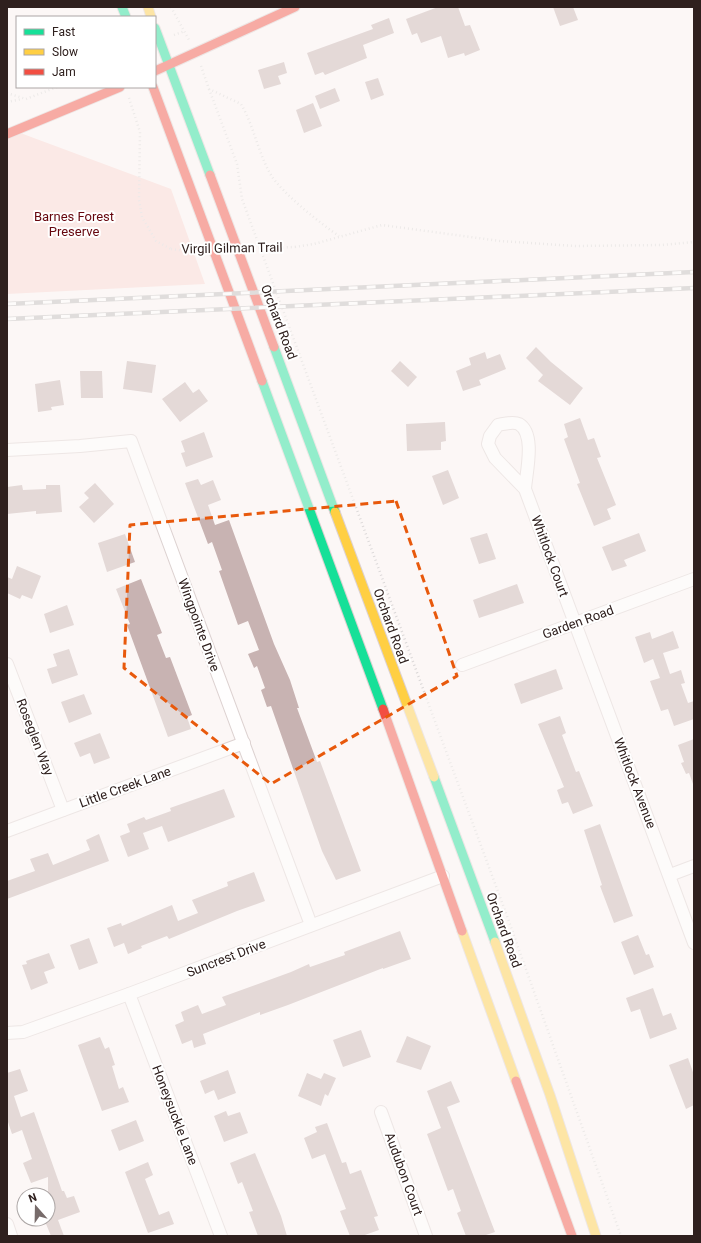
<svg xmlns="http://www.w3.org/2000/svg" width="701" height="1243" font-family="Roboto,sans-serif">
  <style>
    .green { fill: #fbd7d3 }
    .building { fill: #c8b3b2 }
    .lines { fill: none; stroke-linecap: round; stroke-linejoin: round }
    .street-casing { stroke: #ddd2d1; stroke-width: 14 }
    .fast-casing { stroke: #ddd2d1; stroke-width: 11 }
    .slow-casing { stroke: #ddd2d1; stroke-width: 11 }
    .jam-casing { stroke: #ddd2d1; stroke-width: 11 }
    .path { stroke: #dbd8d8; stroke-width: 2.5; stroke-dasharray: 1 3; stroke-linecap: butt }
    .street { stroke: #fffefe; stroke-width: 12 }
    .fast { stroke: #16e098; stroke-width: 9 }
    .slow { stroke: #ffcf43; stroke-width: 9 }
    .jam { stroke: #f24e42; stroke-width: 9 }
    .rail-casing { stroke: #bfbcbc; stroke-width: 4.5 }
    .rail { stroke: #fff; stroke-width: 3; stroke-dasharray: 9; stroke-linecap: butt }
    .path-bridge { stroke: #dbd8d8; stroke-width: 2.5; stroke-dasharray: 1 3; stroke-linecap: butt }
    .marked { fill: none; stroke: #e8590c; stroke-width: 3; stroke-dasharray: 8 5; stroke-linejoin: round }
    .labels { text-anchor: middle; dominant-baseline: central; stroke-width: 4; stroke-linejoin: round; paint-order: stroke }
    .park-label { font-size: 13px; fill: #66060e; stroke: #fff }
    .street-label { font-size: 13px; fill: #2f201e; stroke: #fff }
  </style>
  <rect width="100%" height="100%" fill="#fcf7f6"/>
  <!-- green -->
  <path class="green" d="M7,128L171,189L205,284L7,294Z"/>
  <!-- building -->
  <g class="building">
    <path d="M438,7H458L465,26L470,25L480,50L465,56L464,53L448,58L441,36L421,43L417,33L412,35L406,19Z"/>
    <path d="M553,7H573L578,20L560,26Z"/>
    <path d="M389,18L394,33L363,45L367,58L325,75L323,72L315,75L307,53L373,29L371,25Z"/>
    <path d="M284,62L287,73L278,76L281,84L264,89L258,70Z"/>
    <path d="M378,78L384,95L371,100L365,82Z"/>
    <path d="M335,88L340,101L320,109L315,96Z"/>
    <path d="M313,103L322,126L304,133L296,110Z"/>
    <path d="M536,347L551,362L583,388L570,405L538,381L543,375L526,358Z"/>
    <path d="M485,352L487,359L500,354L506,369L479,380L481,385L463,391L456,371L471,365L469,358Z"/>
    <path d="M127,361L156,365L152,393L123,389Z"/>
    <path d="M400,361L417,377L408,387L391,371Z"/>
    <path d="M80,371H102L103,398H81Z"/>
    <path d="M60,380L64,405L51,407L52,410L38,412L35,384Z"/>
    <path d="M185,382L193,393L199,389L208,401L180,422L162,399Z"/>
    <path d="M580,418L588,440L594,438L601,457L597,458L616,505L607,509L611,519L594,526L577,484L580,483L564,439L568,437L564,424Z"/>
    <path d="M445,422L446,441L441,442V450L407,451L406,424Z"/>
    <path d="M204,432L213,457L186,467L181,453L185,452L181,441Z"/>
    <path d="M448,470L459,498L443,505L432,476Z"/>
    <path d="M198,479L201,485L213,480L221,500L208,505L215,525L229,520L274,644L290,680L299,708H297L317,762L320,761L361,871L336,880L322,851L271,706L267,707L261,690L265,688L257,666L254,668L248,654L259,650L248,621L238,625L219,571L222,570L212,542L208,544L185,483Z"/>
    <path d="M95,483L114,504L94,523L79,507L89,498L84,493Z"/>
    <path d="M22,485L23,490L46,489V485H60L62,512L36,514V511L7,514V487Z"/>
    <path d="M487,533L496,559L479,564L470,538Z"/>
    <path d="M639,533L646,551L624,560L627,566L612,571L602,547Z"/>
    <path d="M125,534L135,562L107,572L98,543Z"/>
    <path d="M17,566L41,576L32,599L22,595L20,599L7,593V577L12,579Z"/>
    <path d="M141,579L162,633L157,635L166,658L170,657L192,715L187,717L191,729L168,737L127,625L130,624L116,589Z"/>
    <path d="M517,584L524,603L479,618L473,600Z"/>
    <path d="M67,605L74,625L50,633L44,614Z"/>
    <path d="M673,631L679,648L663,653L670,674L681,670L685,683L681,684L688,703L694,701V719L674,726L668,709L661,711L650,681L660,678L653,659L644,663L635,637L650,632L652,639Z"/>
    <path d="M69,649L78,675L52,684L47,669L57,666L53,654Z"/>
    <path d="M556,669L563,689L521,704L514,684Z"/>
    <path d="M84,694L92,714L69,723L61,702Z"/>
    <path d="M560,716L566,733L562,735L576,772L579,771L593,806L573,814L568,802L562,804L557,790L564,787L538,724Z"/>
    <path d="M100,733L110,758L94,764L90,753L80,757L74,743Z"/>
    <path d="M694,739V784H693L689,773L686,774L681,763L684,762L678,745Z"/>
    <path d="M224,789L235,817L168,842L162,826L143,833L149,849L128,857L120,836L130,832L127,824L144,817L146,820L171,811L170,808Z"/>
    <path d="M600,824L633,916L614,923L600,886L602,885L584,830Z"/>
    <path d="M99,834L109,861L7,899V881L35,871L30,859L48,853L53,865L90,850L86,840Z"/>
    <path d="M254,872L265,901L237,911L169,939L167,936L141,946L142,948L128,954L124,943L114,947L107,928L121,923L122,926L172,905L178,921L198,913L192,900L228,886L227,882Z"/>
    <path d="M400,931L411,959L383,969V968L288,1005L260,1015V1012L203,1034L206,1044L194,1048L192,1040L182,1044L175,1025L184,1021L181,1012L198,1005L202,1014L226,1005L222,997L291,972L309,964L310,967L345,955L344,952Z"/>
    <path d="M638,935L646,955L649,954L654,967L634,975L621,942Z"/>
    <path d="M89,938L98,963L79,970L70,945Z"/>
    <path d="M49,953L55,968L44,972L48,983L31,990L22,965L27,964L26,961Z"/>
    <path d="M653,988L663,1016L671,1013L677,1029L650,1039L640,1009L631,1012L626,998Z"/>
    <path d="M361,1030L371,1057L343,1067L333,1040Z"/>
    <path d="M407,1036L431,1046L421,1070L396,1062Z"/>
    <path d="M100,1037L105,1049L109,1047L115,1065L112,1066L119,1089L123,1087L129,1102L102,1111L78,1045Z"/>
    <path d="M688,1058L694,1075V1105L686,1109L669,1065Z"/>
    <path d="M20,1069L28,1091L14,1096L21,1117L34,1112L62,1191H64L67,1198L74,1196L80,1212L58,1220L64,1236H51L44,1219H48V1177L31,1183L23,1163L32,1159L22,1130L12,1134L7,1119V1073Z"/>
    <path d="M228,1070L236,1093L218,1100L214,1090L205,1094L200,1081Z"/>
    <path d="M307,1073L321,1079L324,1073L336,1078L328,1096L325,1094L321,1106L298,1096Z"/>
    <path d="M451,1081L460,1102L447,1107L495,1232L483,1236H466L457,1213L461,1211L453,1189L448,1191L427,1134L441,1128L427,1091Z"/>
    <path d="M226,1111L228,1116L240,1112L248,1133L224,1142L214,1116Z"/>
    <path d="M136,1120L144,1141L119,1151L111,1130Z"/>
    <path d="M327,1123L342,1163L346,1162L350,1174L361,1170L378,1216L374,1217L379,1230L362,1236H350L340,1211L346,1209L325,1154L312,1159L304,1138L317,1132L315,1127Z"/>
    <path d="M255,1153L281,1216L287,1236H258L249,1212L253,1211L242,1182L238,1184L230,1163Z"/>
    <path d="M148,1162L153,1175L145,1179L159,1215L169,1211L174,1224L148,1233L125,1172Z"/>
  </g>
  <g class="lines">
    <defs>
      <g id="street">
        <path d="M7,450L80,446L131,441L311,925"/>
        <path d="M525,489L495,458L488,444L490,436L498,425C504,424 513,421 519,424C536,434 526,473 525,489L694,943"/>
        <path d="M7,664L63,810"/>
        <path d="M462,665L694,579"/>
        <path d="M7,831L244,743"/>
        <path d="M670,875L694,866"/>
        <path d="M129,994L221,1236"/>
        <path d="M7,1033L23,1032L129,994L443,876"/>
        <path d="M381,1112L426,1236"/>
        <path d="M7,1224L11,1236"/>
      </g>
      <g id="fast">
        <path d="M122,7L126,17"/>
        <path d="M155,28L210,175"/>
        <path d="M274,347L335,512"/>
        <path d="M262,381L383,709"/>
        <path d="M434,777L495,942"/>
      </g>
      <g id="slow">
        <path d="M148,7L151,17"/>
        <path d="M335,512L434,777"/>
        <path d="M462,931L516,1081"/>
        <path d="M495,942L550,1095L596,1236"/>
      </g>
      <g id="jam">
        <path d="M155,71L295,7"/>
        <path d="M153,87L262,381"/>
        <path d="M7,134L120,87"/>
        <path d="M210,175L274,347"/>
        <path d="M383,709L462,931"/>
        <path d="M516,1081L572,1236"/>
      </g>
    </defs>
    <!-- street casing -->
    <use href="#street" class="street-casing"/>
    <!-- fast casing -->
    <use href="#fast" class="fast-casing"/>
    <!-- slow casing -->
    <use href="#slow" class="slow-casing"/>
    <!-- jam casing -->
    <use href="#jam" class="jam-casing"/>
    <!-- path -->
    <g class="path">
      <path d="M171,7L189,40"/>
      <path d="M174,35L185,31"/>
      <path d="M201,66L209,89L241,104C254,126 258,153 271,175C282,193 321,224 339,236"/>
      <path d="M209,89L237,164L242,199L507,916L621,1236"/>
      <path d="M7,93L26,99L57,87"/>
      <path d="M129,98L140,132L139,200L142,217L156,241L171,249"/>
      <path d="M7,102L22,99"/>
      <path d="M295,247L314,244L382,225L500,241L575,246L662,245L694,242"/>
    </g>
    <!-- street -->
    <use href="#street" class="street"/>
    <!-- fast -->
    <use href="#fast" class="fast"/>
    <!-- slow -->
    <use href="#slow" class="slow"/>
    <!-- jam -->
    <use href="#jam" class="jam"/>
    <defs>
      <g id="rail">
        <path d="M7,304L694,272"/>
        <path d="M7,319L694,288"/>
      </g>
    </defs>
    <!-- rail casing -->
    <use href="#rail" class="rail-casing"/>
    <!-- rail -->
    <use href="#rail" class="rail"/>
    <!-- path-bridge -->
    <path class="path-bridge" d="M171,249L185,251L295,247"/>
  </g>
  <!-- marked area -->
  <path d="M0 0H701V1243H0ZM396,501L457,676L271,784L124,668L130,525Z" fill="#fcf7f6" fill-opacity=".55" fill-rule="evenodd"/>
  <path class="marked" d="M396,501L457,676L271,784L124,668L130,525Z"/>
  <g class="labels">
    <!-- park labels -->
    <g class="park-label">
      <text x="74" y="216">Barnes Forest<tspan x="74" dy="15">Preserve</tspan></text>
    </g>
    <!-- street labels -->
    <g class="street-label">
      <text transform="translate(232 248) rotate(-1)">Virgil Gilman Trail</text>
      <text transform="translate(279 322) rotate(69)">Orchard Road</text>
      <text transform="translate(550 556) rotate(70)">Whitlock Court</text>
      <text transform="translate(578 622) rotate(-20)">Garden Road</text>
      <text transform="translate(199 625) rotate(70)">Wingpointe Drive</text>
      <text transform="translate(391 626) rotate(70)">Orchard Road</text>
      <text transform="translate(35 737) rotate(69)">Roseglen Way</text>
      <text transform="translate(635 783) rotate(69)">Whitlock Avenue</text>
      <text transform="translate(125 787) rotate(-20)">Little Creek Lane</text>
      <text transform="translate(504 930) rotate(70)">Orchard Road</text>
      <text transform="translate(226 958) rotate(-21)">Suncrest Drive</text>
      <text transform="translate(175 1115) rotate(69)">Honeysuckle Lane</text>
      <text transform="translate(404 1174) rotate(70)">Audubon Court</text>
    </g>
  </g>
  <!-- border -->
  <rect width="701" height="1243" fill="none" stroke="#2f201e" stroke-width="16"/>
  <!-- legend -->
  <rect x="16" y="16" width="140" height="72" fill="#ffffff" stroke="#aca6a5"/>
  <rect x="24" y="29" width="20" height="6" fill="#16e098" stroke="#aca6a5"/>
  <text x="52" y="36" font-size="12" fill="#2f201e">Fast</text>
  <rect x="24" y="49" width="20" height="6" fill="#ffcf43" stroke="#aca6a5"/>
  <text x="52" y="56" font-size="12" fill="#2f201e">Slow</text>
  <rect x="24" y="69" width="20" height="6" fill="#f24e42" stroke="#aca6a5"/>
  <text x="52" y="76" font-size="12" fill="#2f201e">Jam</text>
  <!-- north arrow -->
  <g transform="translate(36 1207) rotate(340)"><circle r="19" fill="#ffffff" stroke="#aca6a5"/>
  <path d="M0-3L7 15L0 10L-7 15Z" fill="#776b6a"/>
  <text y="-6" font-size="11" font-weight="bold" text-anchor="middle" fill="#2f201e">N</text>
  </g>
</svg>
